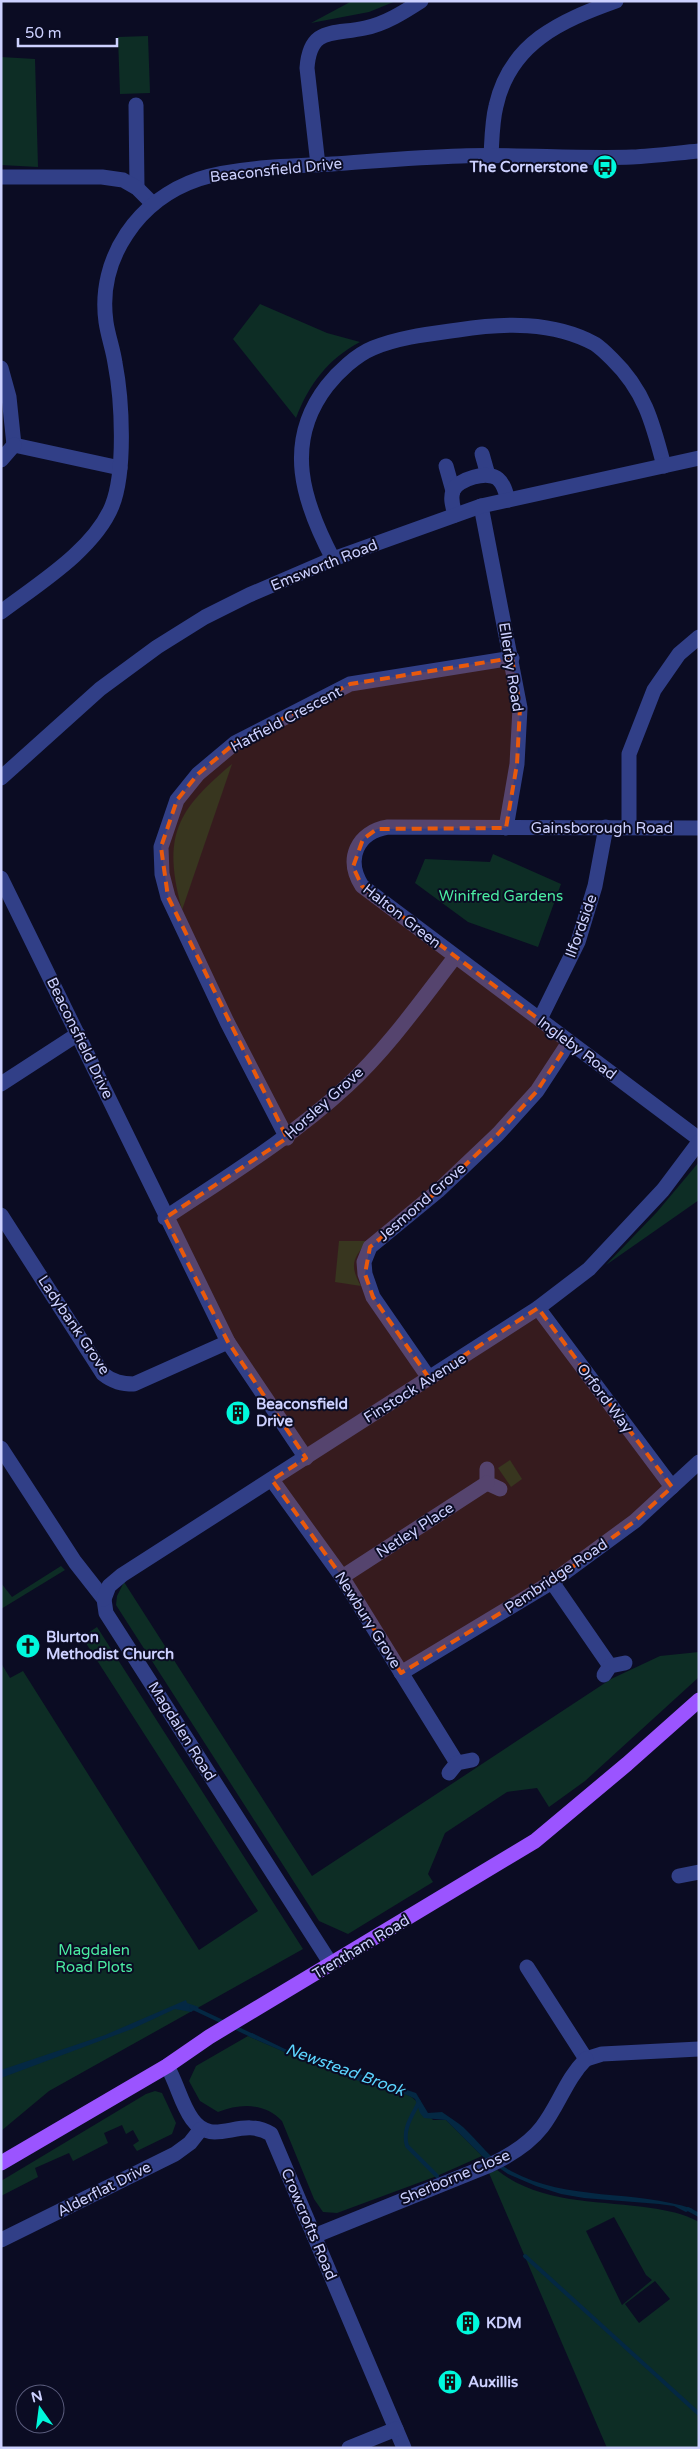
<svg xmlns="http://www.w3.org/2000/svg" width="700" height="2449" font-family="'Varela Round',sans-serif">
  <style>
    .green { fill: #0d2d25; fill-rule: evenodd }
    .water { fill: #042843 }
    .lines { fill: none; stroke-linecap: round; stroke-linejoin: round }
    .stream { stroke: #042843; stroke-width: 4 }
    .minor { stroke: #313f87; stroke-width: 15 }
    .major { stroke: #9b54ff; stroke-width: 15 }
    .marked { fill: #e8590c; fill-opacity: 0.2; stroke: #e8590c; stroke-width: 4; stroke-dasharray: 10 6; stroke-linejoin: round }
    .labels { text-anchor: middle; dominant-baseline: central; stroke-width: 4; stroke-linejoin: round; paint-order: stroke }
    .poi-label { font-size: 15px; font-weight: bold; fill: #cdd1ff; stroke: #0b0c23; text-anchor: start }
    .street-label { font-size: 15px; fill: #cdd1ff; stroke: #0b0c23 }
    .park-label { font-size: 15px; fill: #4beca2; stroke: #0b0c23 }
    .water-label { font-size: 16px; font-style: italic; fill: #5bd5ff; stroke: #0b0c23 }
  </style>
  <rect width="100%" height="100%" fill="#0b0c23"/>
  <!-- green -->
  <g class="green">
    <path d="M352,1H396L369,12L311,23Z"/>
    <path d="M148,36L150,93L120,94L118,37Z"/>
    <path d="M1,57L35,59L38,167L1,165Z"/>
    <path d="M260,304L327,333L360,342C328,359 309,384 296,418L233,339Z"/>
    <path d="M232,764L182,910C162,836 176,811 232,764Z"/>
    <path d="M493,854L561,884L538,947L468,922L415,883L425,859L490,862Z"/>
    <path d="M699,1162V1200L606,1265L657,1212Z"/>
    <path d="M339,1241H368C353,1258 349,1265 361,1286L335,1282Z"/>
    <path d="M510,1460L522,1479L511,1487L498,1468Z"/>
    <path d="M61,1566L65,1570L1,1609V1583L12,1597Z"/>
    <path d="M124,1582L312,1876L611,1679L660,1656L699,1652V1677L585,1781L549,1807L537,1788L507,1792L445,1833L428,1874L433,1882L348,1934L319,1921L116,1605L117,1596Z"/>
    <path d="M97,1627L303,1949L49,2091L1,2131V1663L10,1678L23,1671L199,1950L258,1911L82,1637Z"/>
    <path d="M248,2036C288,2054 328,2069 369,2084C382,2089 397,2090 410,2096C416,2099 427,2114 433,2120H446L482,2156L437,2176L337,2213L323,2212L314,2199L282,2121C265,2103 241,2103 218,2112L200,2101L189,2081L196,2066Z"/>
    <path d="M155,2091L162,2093L176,2123L172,2134L137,2151L133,2145L139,2141L133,2130L126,2134L122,2125L104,2133L108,2143L73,2161L69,2153L35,2168L38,2177L1,2196V2181L146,2094Z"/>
    <path d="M497,2170C541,2205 599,2200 651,2208C669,2211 683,2213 699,2222V2448H607L489,2173ZM614,2217L646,2275L652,2280L622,2305L586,2231ZM655,2281L670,2299L639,2323L625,2304Z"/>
  </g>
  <!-- water -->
  <g class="water">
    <path d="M186,2000L187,2003L199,2007L191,2012L175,2009L132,2029L1,2078V2070L105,2035Z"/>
    <path d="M252,2033L285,2049L416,2093L428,2113L442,2112C449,2117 457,2122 463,2127C479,2142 492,2161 511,2171C568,2202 634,2189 693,2209L686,2212L674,2206L659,2204L584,2198L561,2194L536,2186L508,2174L482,2156L446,2120L424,2118L420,2113L415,2099C402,2091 386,2090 371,2085C329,2071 288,2054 248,2036Z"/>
  </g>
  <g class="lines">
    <!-- stream -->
    <g class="stream">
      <path d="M191,2007L225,2023"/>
      <path d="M234,2027L255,2037"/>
      <path d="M419,2102C412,2116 402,2129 407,2146L437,2176"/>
      <path d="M688,2209L699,2215"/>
      <path d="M525,2256L699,2414"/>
    </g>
    <!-- minor -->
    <g class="minor">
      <path d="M136,105L137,188"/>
      <path d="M491,156C492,139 492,122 496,106C510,43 560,21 616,1"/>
      <path d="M318,165L307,68C310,26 334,35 365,28C385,24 404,12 421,1"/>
      <path d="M1,177H102L123,180L137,188L153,204"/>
      <path d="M1,368L9,397L14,445"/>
      <path d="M14,445L120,468"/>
      <path d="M482,454L488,475"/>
      <path d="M1,460L14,445"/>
      <path d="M446,466L453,491"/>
      <path d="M481,506L520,708L517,764L506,828"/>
      <path d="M455,515C453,507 450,499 453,491C457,479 489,470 498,479C504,484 506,493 508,500"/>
      <path d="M333,559C303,502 283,443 327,386C338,372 356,355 373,348C400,337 429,334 458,330C503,323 553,321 595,344C601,348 607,354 612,359C645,391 653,424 664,466"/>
      <path d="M1,612C38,584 94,550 112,506C126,471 122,399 115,363C113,349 108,336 106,322C97,258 139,199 199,179C236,167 293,166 332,164C375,161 418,157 461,156C518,154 575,159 632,157C654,156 677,153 699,151"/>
      <path d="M1,778L100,689L157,647L205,617L249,595L333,559L481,506L699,458"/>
      <path d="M629,827V754L654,690L679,654L699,637"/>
      <path d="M699,828L388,827C357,832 345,859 362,886L699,1139"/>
      <path d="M1,878L228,1342L306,1458"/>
      <path d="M540,1019L578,942L595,886L606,827"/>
      <path d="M1,1084L78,1034"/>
      <path d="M287,1138L227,1022L168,897L162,874L161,847L177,800L198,774L235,743L350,684L512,658"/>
      <path d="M1,1215L103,1374C113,1382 122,1384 134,1384L228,1342"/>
      <path d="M165,1218C228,1176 292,1137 347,1086C388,1048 421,1001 455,957"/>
      <path d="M538,1308L672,1487"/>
      <path d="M429,1378L373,1297L365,1274L364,1262L370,1247L438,1191L498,1134L537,1091L569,1042"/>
      <path d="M1,1448L75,1562L104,1599L106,1613L331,1964"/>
      <path d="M487,1469V1483L500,1489"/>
      <path d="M272,1480L342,1577L457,1763"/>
      <path d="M342,1577L487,1483"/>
      <path d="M552,1582L610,1666"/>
      <path d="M104,1599L109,1586L122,1575L538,1308L589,1269L663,1190L699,1142"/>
      <path d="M401,1673L552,1582L635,1521L699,1462"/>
      <path d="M604,1675L610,1666L625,1663"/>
      <path d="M449,1773L457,1763L472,1760"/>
      <path d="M679,1876L699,1872"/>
      <path d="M527,1967L586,2059"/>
      <path d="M586,2059L602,2054L699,2049"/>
      <path d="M167,2066C177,2083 181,2104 192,2119C213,2149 240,2115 271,2134L404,2448"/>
      <path d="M314,2236L490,2165C509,2156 529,2144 542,2127C559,2105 566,2079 586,2059"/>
      <path d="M1,2240L175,2154L190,2143L201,2129"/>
      <path d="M349,2448L396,2429"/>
    </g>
    <!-- major -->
    <path class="major" d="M1,2163L167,2066L209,2037L535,1841L627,1764L699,1700"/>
  </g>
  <!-- marked area -->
  <path class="marked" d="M512,658L520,708L517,764L506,828L377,829L363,839L353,867L362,886L569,1042L537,1091L498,1134L438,1191L370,1247L365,1274L373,1297L429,1378L538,1308L672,1487L635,1521L552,1582L401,1673L342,1577L272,1480L306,1458L228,1342L165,1218L287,1138L168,897L161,847L177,800L198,774L235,743L350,684Z"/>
  <!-- icons -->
  <defs>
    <symbol id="bus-disc" viewBox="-11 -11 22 22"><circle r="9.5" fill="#00f8dc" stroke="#0b0c23"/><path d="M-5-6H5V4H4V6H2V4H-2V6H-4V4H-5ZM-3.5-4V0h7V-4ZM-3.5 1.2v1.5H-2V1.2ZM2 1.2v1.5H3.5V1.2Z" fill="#111"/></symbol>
    <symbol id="building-disc" viewBox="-11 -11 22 22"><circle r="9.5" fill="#00f8dc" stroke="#0b0c23"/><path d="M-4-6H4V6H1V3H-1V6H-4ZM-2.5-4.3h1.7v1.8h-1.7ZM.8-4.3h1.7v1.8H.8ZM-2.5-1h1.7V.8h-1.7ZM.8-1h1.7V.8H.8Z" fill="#111"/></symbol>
    <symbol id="church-disc" viewBox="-11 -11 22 22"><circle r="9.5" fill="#00f8dc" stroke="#0b0c23"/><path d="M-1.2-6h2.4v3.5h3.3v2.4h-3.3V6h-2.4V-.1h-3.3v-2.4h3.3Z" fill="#111"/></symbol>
  </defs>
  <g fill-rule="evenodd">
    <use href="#bus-disc" x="591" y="153" width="28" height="28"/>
    <use href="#building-disc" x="224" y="1399" width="28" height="28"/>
    <use href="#church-disc" x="14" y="1632" width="28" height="28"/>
    <use href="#building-disc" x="454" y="2309" width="28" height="28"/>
    <use href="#building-disc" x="436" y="2368" width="28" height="28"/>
  </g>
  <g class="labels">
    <!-- poi labels -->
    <g class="poi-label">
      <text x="588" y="167" text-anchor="end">The Cornerstone</text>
      <text x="256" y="1404">Beaconsfield<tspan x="256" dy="17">Drive</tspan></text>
      <text x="46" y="1637">Blurton<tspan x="46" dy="17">Methodist Church</tspan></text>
      <text x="486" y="2323">KDM</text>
      <text x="468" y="2382">Auxillis</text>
    </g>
    <!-- street labels -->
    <g class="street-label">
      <text transform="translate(276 170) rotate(-6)">Beaconsfield Drive</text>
      <text transform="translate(324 565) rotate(-22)">Emsworth Road</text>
      <text transform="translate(511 667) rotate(81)">Ellerby Road</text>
      <text transform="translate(286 719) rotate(-28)">Hatfield Crescent</text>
      <text x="602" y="828">Gainsborough Road</text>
      <text transform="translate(402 916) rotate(38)">Halton Green</text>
      <text transform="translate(581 926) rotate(-70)">Ilfordside</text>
      <text transform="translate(80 1038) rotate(64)">Beaconsfield Drive</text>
      <text transform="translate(577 1048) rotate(37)">Ingleby Road</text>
      <text transform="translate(324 1103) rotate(-42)">Horsley Grove</text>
      <text transform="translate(422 1202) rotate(-41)">Jesmond Grove</text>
      <text transform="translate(74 1325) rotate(56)">Ladybank Grove</text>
      <text transform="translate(415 1388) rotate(-32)">Finstock Avenue</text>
      <text transform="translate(605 1398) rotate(53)">Orford Way</text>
      <text transform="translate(415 1530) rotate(-33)">Netley Place</text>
      <text transform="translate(556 1576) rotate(-34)">Pembridge Road</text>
      <text transform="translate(368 1620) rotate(58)">Newbury Grove</text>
      <text transform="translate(182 1731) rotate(58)">Magdalen Road</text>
      <text transform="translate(361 1947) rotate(-31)">Trentham Road</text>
      <text transform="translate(455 2177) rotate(-23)">Sherborne Close</text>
      <text transform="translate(104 2189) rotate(-27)">Alderflat Drive</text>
      <text transform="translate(309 2224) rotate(67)">Crowcrofts Road</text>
    </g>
    <!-- park labels -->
    <g class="park-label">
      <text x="501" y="896">Winifred Gardens</text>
      <text x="94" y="1950">Magdalen<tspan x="94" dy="17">Road Plots</tspan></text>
    </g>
    <!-- water labels -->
    <g class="water-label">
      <text transform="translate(345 2070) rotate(20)">Newstead Brook</text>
    </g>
  </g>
  <!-- border -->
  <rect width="700" height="2449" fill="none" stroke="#cdd1ff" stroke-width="5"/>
  <!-- north arrow -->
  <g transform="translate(40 2409) rotate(346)"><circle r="24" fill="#0b0c23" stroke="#595b7b"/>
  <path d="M0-4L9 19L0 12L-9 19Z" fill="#00f8dc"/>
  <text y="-8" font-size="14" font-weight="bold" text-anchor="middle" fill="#cdd1ff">N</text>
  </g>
  <!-- scale -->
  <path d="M18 38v8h99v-8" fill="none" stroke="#cdd1ff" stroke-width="2.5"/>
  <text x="25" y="38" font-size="15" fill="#cdd1ff" stroke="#0b0c23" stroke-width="4" paint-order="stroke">50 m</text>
</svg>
